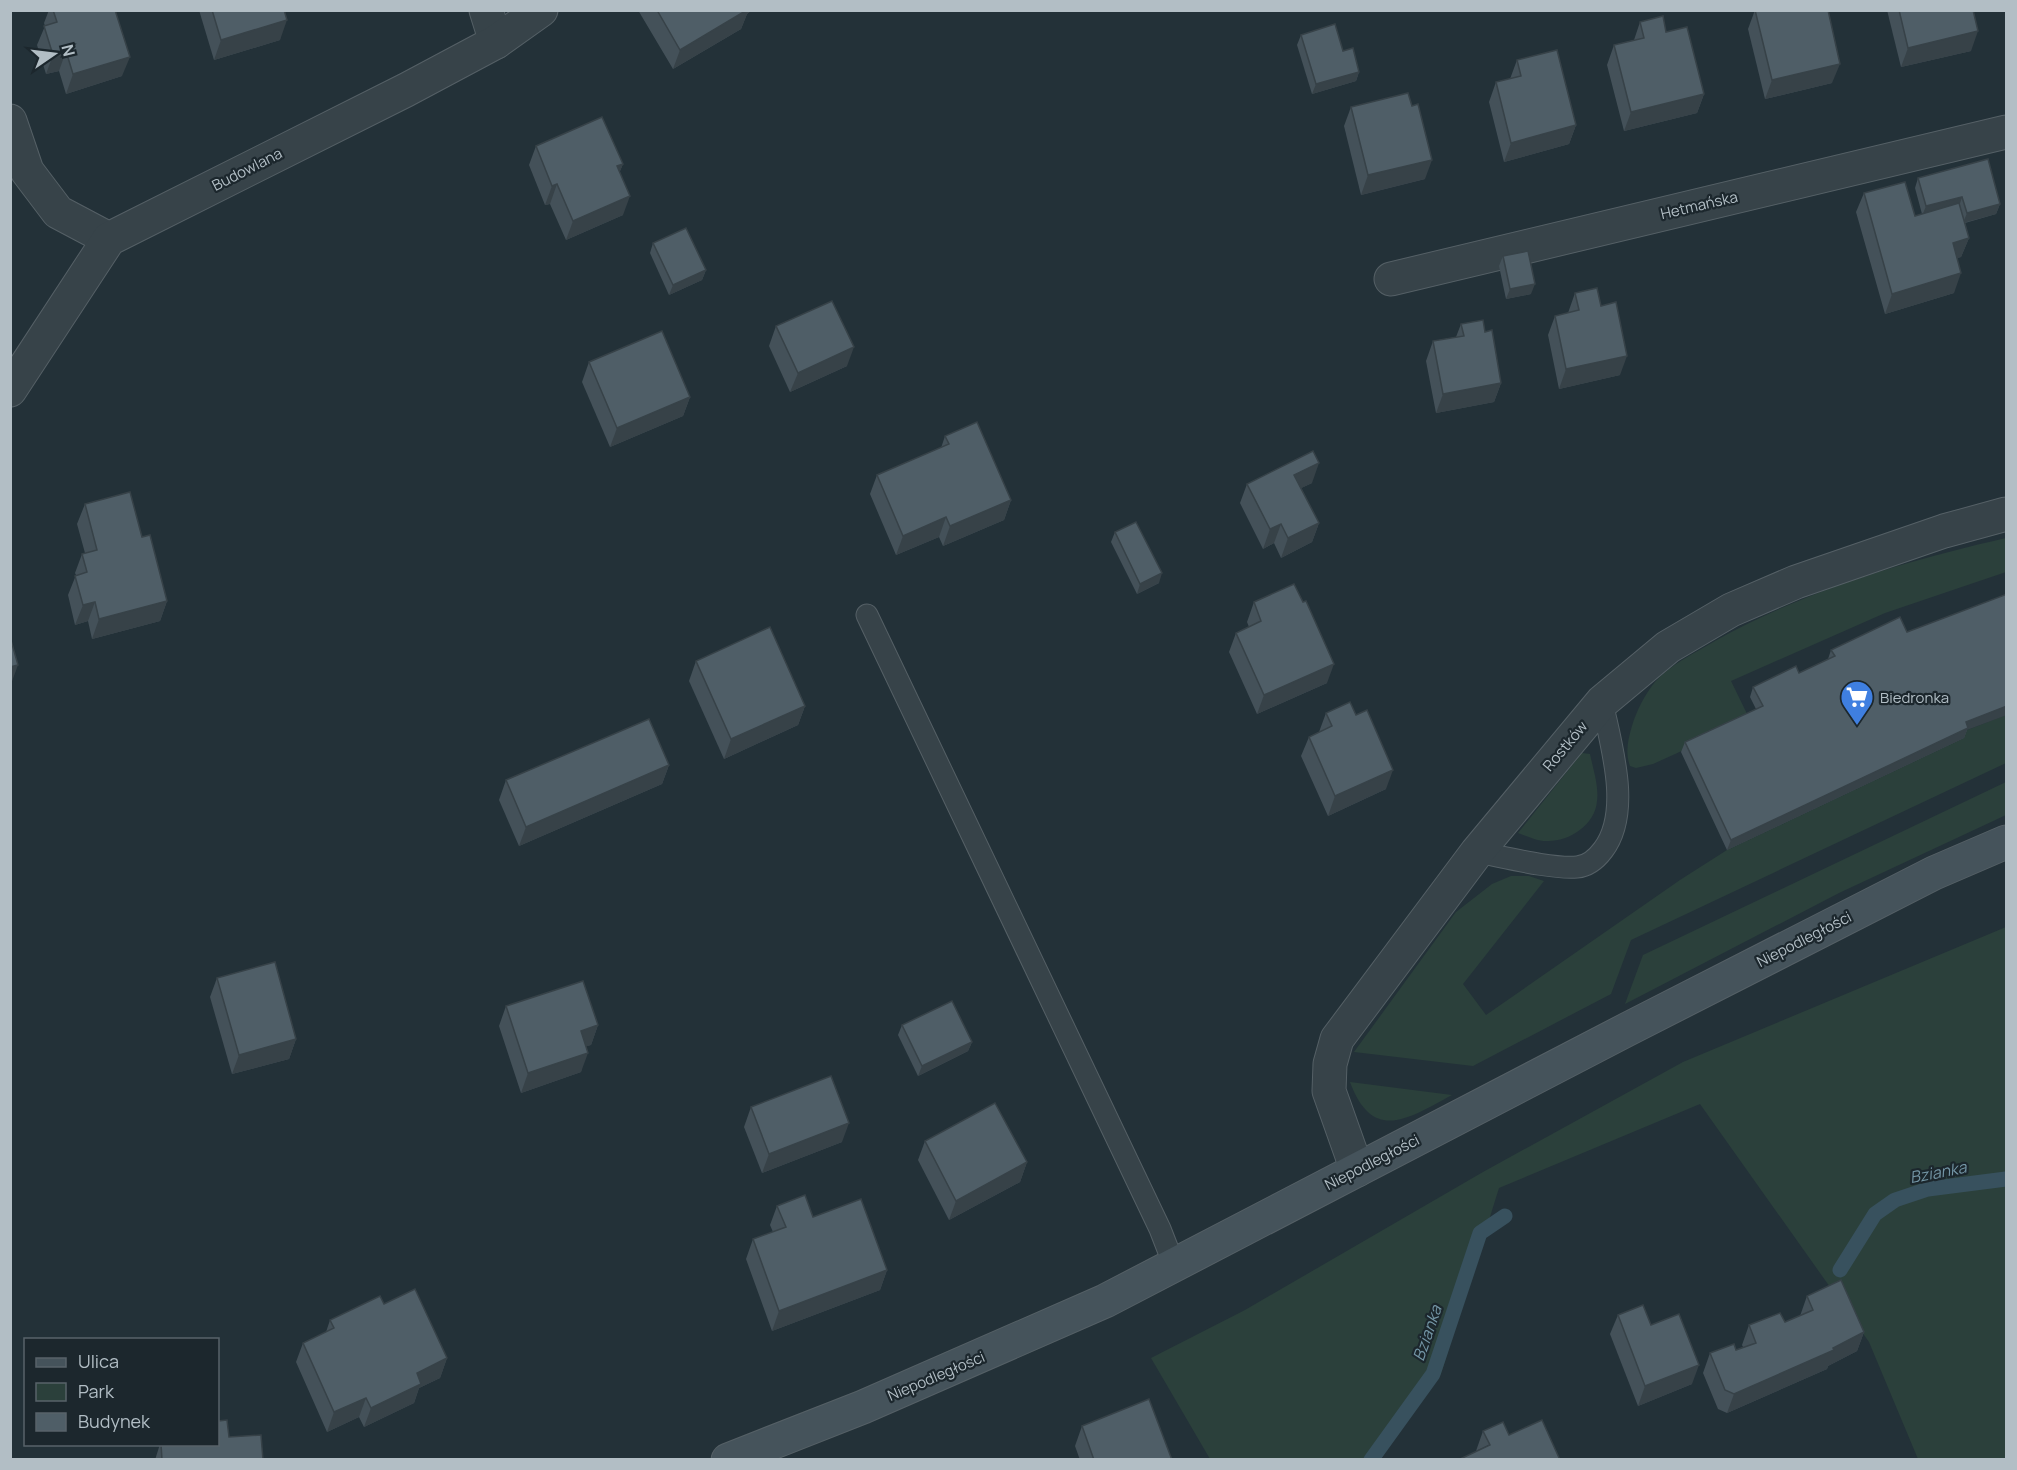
<svg xmlns="http://www.w3.org/2000/svg" width="2017" height="1470" font-family="Manrope,sans-serif">
  <style>
    .green { fill: #2b403b }
    .lines { fill: none; stroke-linecap: round; stroke-linejoin: round }
    .stream { stroke: #38515e; stroke-width: 15 }
    .lane-casing { stroke: #556066; stroke-width: 23 }
    .street-casing { stroke: #556066; stroke-width: 35 }
    .secondary-casing { stroke: #556066; stroke-width: 35 }
    .lane { stroke: #374349; stroke-width: 21 }
    .street { stroke: #374349; stroke-width: 33 }
    .secondary { stroke: #45535b; stroke-width: 33 }
    .wall { fill: #445159 }
    .shaded-wall { fill: #374248 }
    .building { fill: #4f5e67; stroke: #374248; stroke-width: 1.5 }
    .labels { text-anchor: middle; dominant-baseline: central; stroke-width: 4.5; stroke-linejoin: round; paint-order: stroke }
    .street-label { font-size: 15px; fill: #b2bec5; stroke: #1c272d }
    .poi-label { font-size: 15px; fill: #b2bec5; stroke: #1c272d; text-anchor: start }
    .water-label { font-size: 16px; font-style: italic; fill: #7496a6; stroke: #1c272d }
  </style>
  <rect width="100%" height="100%" fill="#233138"/>
  <!-- green -->
  <g class="green">
    <path d="M2006,538V572L1885,613L1731,681L1750,720L1653,764L1636,768L1630,766C1625,753 1628,739 1632,726C1636,712 1645,694 1655,682C1671,664 1695,653 1715,641C1806,590 1906,561 2006,538Z"/>
    <path d="M2006,715V763L1631,940L1611,994L1473,1066L1354,1052L1456,912L1492,884L1511,876H1529L1544,881L1463,984L1486,1015L1680,880L1727,850L1964,738L1962,732Z"/>
    <path d="M1582,753L1590,754C1593,769 1599,786 1597,801C1595,826 1568,842 1546,841C1537,841 1527,836 1518,833Z"/>
    <path d="M2006,782V815L1839,893L1625,1004L1643,955Z"/>
    <path d="M2006,927V1459H1918L1869,1342L1700,1104L1499,1188L1441,1374L1379,1459H1210L1151,1358L1245,1310L1483,1172L1683,1062Z"/>
    <path d="M1350,1082L1452,1095C1409,1118 1373,1144 1350,1082Z"/>
  </g>
  <g class="lines">
    <!-- stream -->
    <g class="stream">
      <path d="M1840,1270L1875,1214L1895,1200L1928,1189L2006,1179"/>
      <path d="M1371,1460L1433,1374L1480,1233L1505,1216"/>
    </g>
    <defs>
      <g id="lane">
        <path d="M867,615L1160,1229L1174,1265"/>
        <path d="M1477,852C1504,857 1551,869 1577,867C1589,866 1597,858 1603,850C1632,812 1611,745 1602,702"/>
      </g>
      <g id="street">
        <path d="M486,10L496,42"/>
        <path d="M10,121L27,171L58,212L109,239"/>
        <path d="M1391,279L2006,132"/>
        <path d="M10,390L109,239L406,90L496,42L541,10"/>
        <path d="M1357,1170L1329,1091L1330,1064L1337,1039L1477,852L1602,702L1668,647L1731,610L1796,582L1944,531L2006,514"/>
      </g>
      <path id="secondary" d="M728,1460L863,1407L1105,1301L1628,1029L1934,873L2006,842"/>
    </defs>
    <!-- lane casing -->
    <use href="#lane" class="lane-casing"/>
    <!-- street casing -->
    <use href="#street" class="street-casing"/>
    <!-- secondary casing -->
    <use href="#secondary" class="secondary-casing"/>
    <!-- lane -->
    <use href="#lane" class="lane"/>
    <!-- street -->
    <use href="#street" class="street"/>
    <!-- secondary -->
    <use href="#secondary" class="secondary"/>
  </g>
  <!-- wall -->
  <g class="wall">
    <path d="M49,10H115L122,76L66,94L59,71L46,74L37,45L45,26L44,23Z"/>
    <path d="M199,10H284L280,40L214,60Z"/>
    <path d="M638,10H752L747,14L741,29L673,69Z"/>
    <path d="M1755,10L1832,83L1765,99L1748,29Z"/>
    <path d="M1887,10H1973L1971,51L1901,67Z"/>
    <path d="M1640,22L1666,32L1704,94L1697,113L1624,131L1607,65L1614,45L1634,40Z"/>
    <path d="M1301,35L1343,51L1359,72L1356,81L1312,94L1297,45Z"/>
    <path d="M1517,60L1576,125L1569,144L1504,162L1489,102L1496,82L1510,79Z"/>
    <path d="M1351,107L1425,179L1361,195L1344,126Z"/>
    <path d="M536,146L623,164L620,171L623,215L566,240L550,204L545,205L529,165Z"/>
    <path d="M1918,178L2000,204L1996,214L1965,223L1969,238L1961,257L1957,258L1954,293L1885,314L1856,212L1864,193L1915,216L1922,214L1915,188Z"/>
    <path d="M653,243L706,270L702,280L669,295L650,253Z"/>
    <path d="M1503,256L1531,294L1506,299L1499,266Z"/>
    <path d="M1575,293L1601,306L1620,375L1559,389L1548,335L1555,316L1568,313Z"/>
    <path d="M1461,324L1485,332L1501,383L1494,402L1436,413L1426,361L1433,341L1456,337Z"/>
    <path d="M776,326L847,366L790,392L769,346Z"/>
    <path d="M589,362L690,397L683,416L610,447L582,382Z"/>
    <path d="M945,436L1011,500L1004,520L943,546L939,537L896,555L870,494L877,475L941,448Z"/>
    <path d="M1312,483L1301,488L1319,523L1312,542L1281,558L1274,543L1263,549L1240,503L1247,484Z"/>
    <path d="M85,504L142,537L167,601L160,621L92,639L88,621L75,625L68,595L76,575L75,573L82,554L85,553L77,524Z"/>
    <path d="M1115,532L1159,583L1137,594L1111,542Z"/>
    <path d="M1254,602H1303L1327,683L1257,714L1229,652L1236,633L1249,627L1247,622Z"/>
    <path d="M1907,632L1967,730L1964,738L1727,850L1681,752L1685,742L1756,709L1750,697L1753,687L1799,673L1828,659L1831,650Z"/>
    <path d="M696,661L805,706L798,725L724,759L689,681Z"/>
    <path d="M1326,713L1386,789L1328,816L1301,756L1309,737L1319,732Z"/>
    <path d="M669,765L662,784L519,846L499,800L506,780Z"/>
    <path d="M217,978L296,1039L289,1059L232,1074L210,997Z"/>
    <path d="M506,1006L598,1025L591,1045L586,1046L581,1072L521,1093L499,1026Z"/>
    <path d="M902,1025L972,1042L968,1051L918,1076L898,1035Z"/>
    <path d="M751,1107L842,1142L762,1173L744,1127Z"/>
    <path d="M925,1141L1027,1162L1020,1182L949,1220L918,1160Z"/>
    <path d="M777,1206L813,1217L887,1270L880,1290L772,1331L746,1259L753,1239L773,1232L770,1225Z"/>
    <path d="M1807,1296L1864,1332L1857,1351L1828,1366L1827,1369L1727,1413L1718,1409L1703,1373L1710,1353L1736,1350L1743,1347L1742,1345L1749,1325L1785,1322L1800,1316Z"/>
    <path d="M384,1304L447,1358L440,1378L419,1388L414,1403L364,1427L359,1417L327,1432L296,1362L303,1343L326,1332L330,1320Z"/>
    <path d="M1618,1315L1651,1325L1692,1384L1638,1406L1610,1334Z"/>
    <path d="M1082,1426L1172,1460H1080L1075,1446Z"/>
    <path d="M1483,1431L1509,1435L1476,1451Z"/>
    <path d="M229,1437L263,1460H155L160,1444H218Z"/>
  </g>
  <!-- shaded-wall -->
  <g class="shaded-wall">
    <path d="M739,10H752L747,14L741,29L673,69L680,50Z"/>
    <path d="M287,20L280,40L214,60L221,40Z"/>
    <path d="M1978,31L1971,51L1901,67L1908,48Z"/>
    <path d="M66,51L59,71L46,74L53,55Z"/>
    <path d="M130,57L122,76L66,94L73,74Z"/>
    <path d="M1840,64L1832,83L1765,99L1772,80Z"/>
    <path d="M1359,72L1356,81L1312,94L1316,84Z"/>
    <path d="M1704,94L1697,113L1624,131L1631,112Z"/>
    <path d="M1576,125L1569,144L1504,162L1511,143Z"/>
    <path d="M1432,160L1425,179L1361,195L1368,175Z"/>
    <path d="M623,164L615,183L617,166Z"/>
    <path d="M557,184L550,204L545,205L552,186Z"/>
    <path d="M630,196L623,215L566,240L573,221Z"/>
    <path d="M1962,197L1959,207L1922,216L1926,206Z"/>
    <path d="M2000,204L1996,214L1963,223L1967,213Z"/>
    <path d="M1969,238L1961,257L1945,262L1953,243Z"/>
    <path d="M706,270L702,280L669,295L673,285Z"/>
    <path d="M1961,273L1954,293L1885,314L1892,294Z"/>
    <path d="M1535,284L1531,294L1506,299L1510,289Z"/>
    <path d="M854,347L847,366L790,392L798,373Z"/>
    <path d="M1627,356L1620,375L1559,389L1566,369Z"/>
    <path d="M1501,383L1494,402L1436,413L1443,394Z"/>
    <path d="M690,397L683,416L610,447L617,428Z"/>
    <path d="M1319,463L1312,483L1287,495L1294,475Z"/>
    <path d="M1011,500L1004,520L943,546L950,526Z"/>
    <path d="M946,517L939,537L896,555L903,536Z"/>
    <path d="M1319,523L1312,542L1281,558L1288,538Z"/>
    <path d="M1281,524L1274,543L1263,549L1270,529Z"/>
    <path d="M1162,573L1159,583L1137,594L1140,584Z"/>
    <path d="M167,601L160,621L92,639L99,619Z"/>
    <path d="M95,602L88,621L75,625L83,605Z"/>
    <path d="M1334,664L1327,683L1257,714L1264,695Z"/>
    <path d="M18,665L11,684H10V667Z"/>
    <path d="M805,706L798,725L724,759L731,739Z"/>
    <path d="M2007,706V715L1967,730L1964,738L1727,850L1731,840L1966,722Z"/>
    <path d="M669,765L662,784L519,846L526,827Z"/>
    <path d="M1393,770L1386,789L1328,816L1335,796Z"/>
    <path d="M598,1025L591,1045L574,1050L581,1031Z"/>
    <path d="M296,1039L289,1059L232,1074L239,1055Z"/>
    <path d="M972,1042L968,1051L918,1076L922,1066Z"/>
    <path d="M588,1053L581,1072L521,1093L528,1073Z"/>
    <path d="M849,1123L842,1142L762,1173L769,1154Z"/>
    <path d="M1027,1162L1020,1182L949,1220L956,1201Z"/>
    <path d="M887,1270L880,1290L772,1331L779,1311Z"/>
    <path d="M1864,1332L1857,1351L1828,1366L1827,1369L1727,1413L1734,1394L1833,1348Z"/>
    <path d="M447,1358L440,1378L419,1388L414,1403L364,1427L371,1408L417,1373Z"/>
    <path d="M1699,1365L1692,1384L1638,1406L1645,1386Z"/>
    <path d="M366,1398L359,1417L327,1432L334,1412Z"/>
  </g>
  <!-- building -->
  <g class="building">
    <path d="M53,10H115L130,57L73,74L66,51L53,55L44,26L57,22Z"/>
    <path d="M212,10H284L287,20L221,40Z"/>
    <path d="M657,10H747L680,50Z"/>
    <path d="M1755,10H1828L1840,64L1772,80Z"/>
    <path d="M1899,10H1973L1978,31L1908,48Z"/>
    <path d="M1663,16L1666,32L1687,27L1704,94L1631,112L1614,45L1644,38L1640,22Z"/>
    <path d="M1335,24L1343,51L1353,48L1359,72L1316,84L1301,35Z"/>
    <path d="M1557,50L1576,125L1511,143L1496,82L1521,76L1517,60Z"/>
    <path d="M1408,93L1412,106L1418,104L1432,160L1368,175L1351,107Z"/>
    <path d="M602,117L623,164L617,166L630,196L573,221L557,184L552,186L536,146Z"/>
    <path d="M1988,159L2000,204L1967,213L1962,197L1926,206L1918,178Z"/>
    <path d="M1905,182L1915,216L1959,203L1969,238L1953,243L1961,273L1892,294L1864,193Z"/>
    <path d="M686,228L706,270L673,285L653,243Z"/>
    <path d="M1528,251L1535,284L1510,289L1503,256Z"/>
    <path d="M1597,288L1601,306L1616,302L1627,356L1566,369L1555,316L1579,310L1575,293Z"/>
    <path d="M832,301L854,347L798,373L776,326Z"/>
    <path d="M1483,320L1485,332L1492,330L1501,383L1443,394L1433,341L1464,336L1461,324Z"/>
    <path d="M662,331L690,397L617,428L589,362Z"/>
    <path d="M977,422L1011,500L950,526L946,517L903,536L877,475L949,444L945,436Z"/>
    <path d="M1313,451L1319,463L1294,475L1319,523L1288,538L1281,524L1270,529L1247,484Z"/>
    <path d="M130,492L142,537L150,535L167,601L99,619L95,602L83,605L75,576L87,572L82,554L97,550L85,504Z"/>
    <path d="M1136,522L1162,573L1140,584L1115,532Z"/>
    <path d="M1294,584L1303,602L1306,601L1334,664L1264,695L1236,633L1261,621L1254,602Z"/>
    <path d="M2007,594V706L1966,722L1968,728L1731,840L1685,742L1763,706L1753,687L1796,666L1799,673L1835,656L1831,650L1900,617L1907,632Z"/>
    <path d="M770,627L805,706L731,739L696,661Z"/>
    <path d="M10,637L18,665L10,667Z"/>
    <path d="M1350,702L1356,715L1367,710L1393,770L1335,796L1309,737L1332,726L1326,713Z"/>
    <path d="M649,719L669,765L526,827L506,780Z"/>
    <path d="M275,962L296,1039L239,1055L217,978Z"/>
    <path d="M583,981L598,1025L581,1031L588,1053L528,1073L506,1006Z"/>
    <path d="M952,1001L972,1042L922,1066L902,1025Z"/>
    <path d="M831,1076L849,1123L769,1154L751,1107Z"/>
    <path d="M995,1103L1027,1162L956,1201L925,1141Z"/>
    <path d="M805,1195L813,1217L861,1199L887,1270L779,1311L753,1239L786,1227L777,1206Z"/>
    <path d="M1841,1280L1864,1332L1833,1348L1834,1350L1734,1394L1725,1390L1710,1353L1734,1344L1736,1350L1756,1343L1749,1325L1780,1313L1785,1322L1813,1310L1807,1296Z"/>
    <path d="M415,1289L447,1358L417,1373L421,1384L371,1408L366,1398L334,1412L303,1343L334,1328L330,1320L380,1296L384,1304Z"/>
    <path d="M1643,1305L1651,1325L1679,1314L1699,1365L1645,1386L1618,1315Z"/>
    <path d="M1149,1399L1172,1460H1094L1082,1426Z"/>
    <path d="M227,1420L229,1437L261,1435L263,1460H162L161,1444H218V1421Z"/>
    <path d="M1542,1420L1560,1460H1458L1490,1445L1483,1431L1503,1422L1509,1435Z"/>
  </g>
  <!-- icons -->
  <defs>
    <symbol id="supermarket-pin" viewBox="-11 -11 22 30"><path d="M0 17L-7.5 6A9.5 9.5 0 1 1 7.5 6Z" fill="#3f7fe0" stroke="#1c272d"/><path d="M-6-5.5h2.5l.6 2H6L4.5 2H-2.5L-4.4-4H-6ZM-1.5 3.2a1.3 1.3 0 1 0 .1 0ZM3 3.2a1.3 1.3 0 1 0 .1 0Z" fill="#fff"/></symbol>
  </defs>
  <g fill-rule="evenodd">
    <use href="#supermarket-pin" x="1838" y="678" width="38" height="52"/>
  </g>
  <g class="labels">
    <!-- street labels -->
    <g class="street-label">
      <text transform="translate(247 169) rotate(-27)">Budowlana</text>
      <text transform="translate(1699 205) rotate(-13)">Hetmańska</text>
      <text transform="translate(1565 746) rotate(-50)">Rostków</text>
      <text transform="translate(1804 939) rotate(-27)">Niepodległości</text>
      <text transform="translate(1372 1162) rotate(-27)">Niepodległości</text>
      <text transform="translate(936 1376) rotate(-23)">Niepodległości</text>
    </g>
    <!-- poi labels -->
    <g class="poi-label">
      <text x="1880" y="697">Biedronka</text>
    </g>
    <!-- water labels -->
    <g class="water-label">
      <text transform="translate(1938 1172) rotate(-11)">Bzianka</text>
      <text transform="translate(1427 1333) rotate(-71)">Bzianka</text>
    </g>
  </g>
  <!-- border -->
  <rect width="2017" height="1470" fill="none" stroke="#b2bec5" stroke-width="24"/>
  <!-- legend -->
  <rect x="24" y="1338" width="195" height="108" fill="#1c272d" stroke="#58636a" stroke-width="1.5"/>
  <rect x="36" y="1358" width="30" height="9" fill="#45535b" stroke="#58636a" stroke-width="1.5"/>
  <text x="78" y="1368" font-size="18" fill="#b2bec5">Ulica</text>
  <rect x="36" y="1383" width="30" height="18" fill="#2b403b" stroke="#58636a" stroke-width="1.5"/>
  <text x="78" y="1398" font-size="18" fill="#b2bec5">Park</text>
  <rect x="36" y="1413" width="30" height="18" fill="#4f5e67" stroke="#58636a" stroke-width="1.5"/>
  <text x="78" y="1428" font-size="18" fill="#b2bec5">Budynek</text>
  <!-- north arrow -->
  <g transform="translate(54 54) rotate(76)" stroke="#1c272d" stroke-width="4.5" paint-order="stroke">
  <path d="M0-4.5L10 22L0 15L-10 22Z" fill="#b2bec5"/>
  <text y="-9" font-size="16" font-weight="bold" text-anchor="middle" fill="#b2bec5">N</text>
  </g>
</svg>
